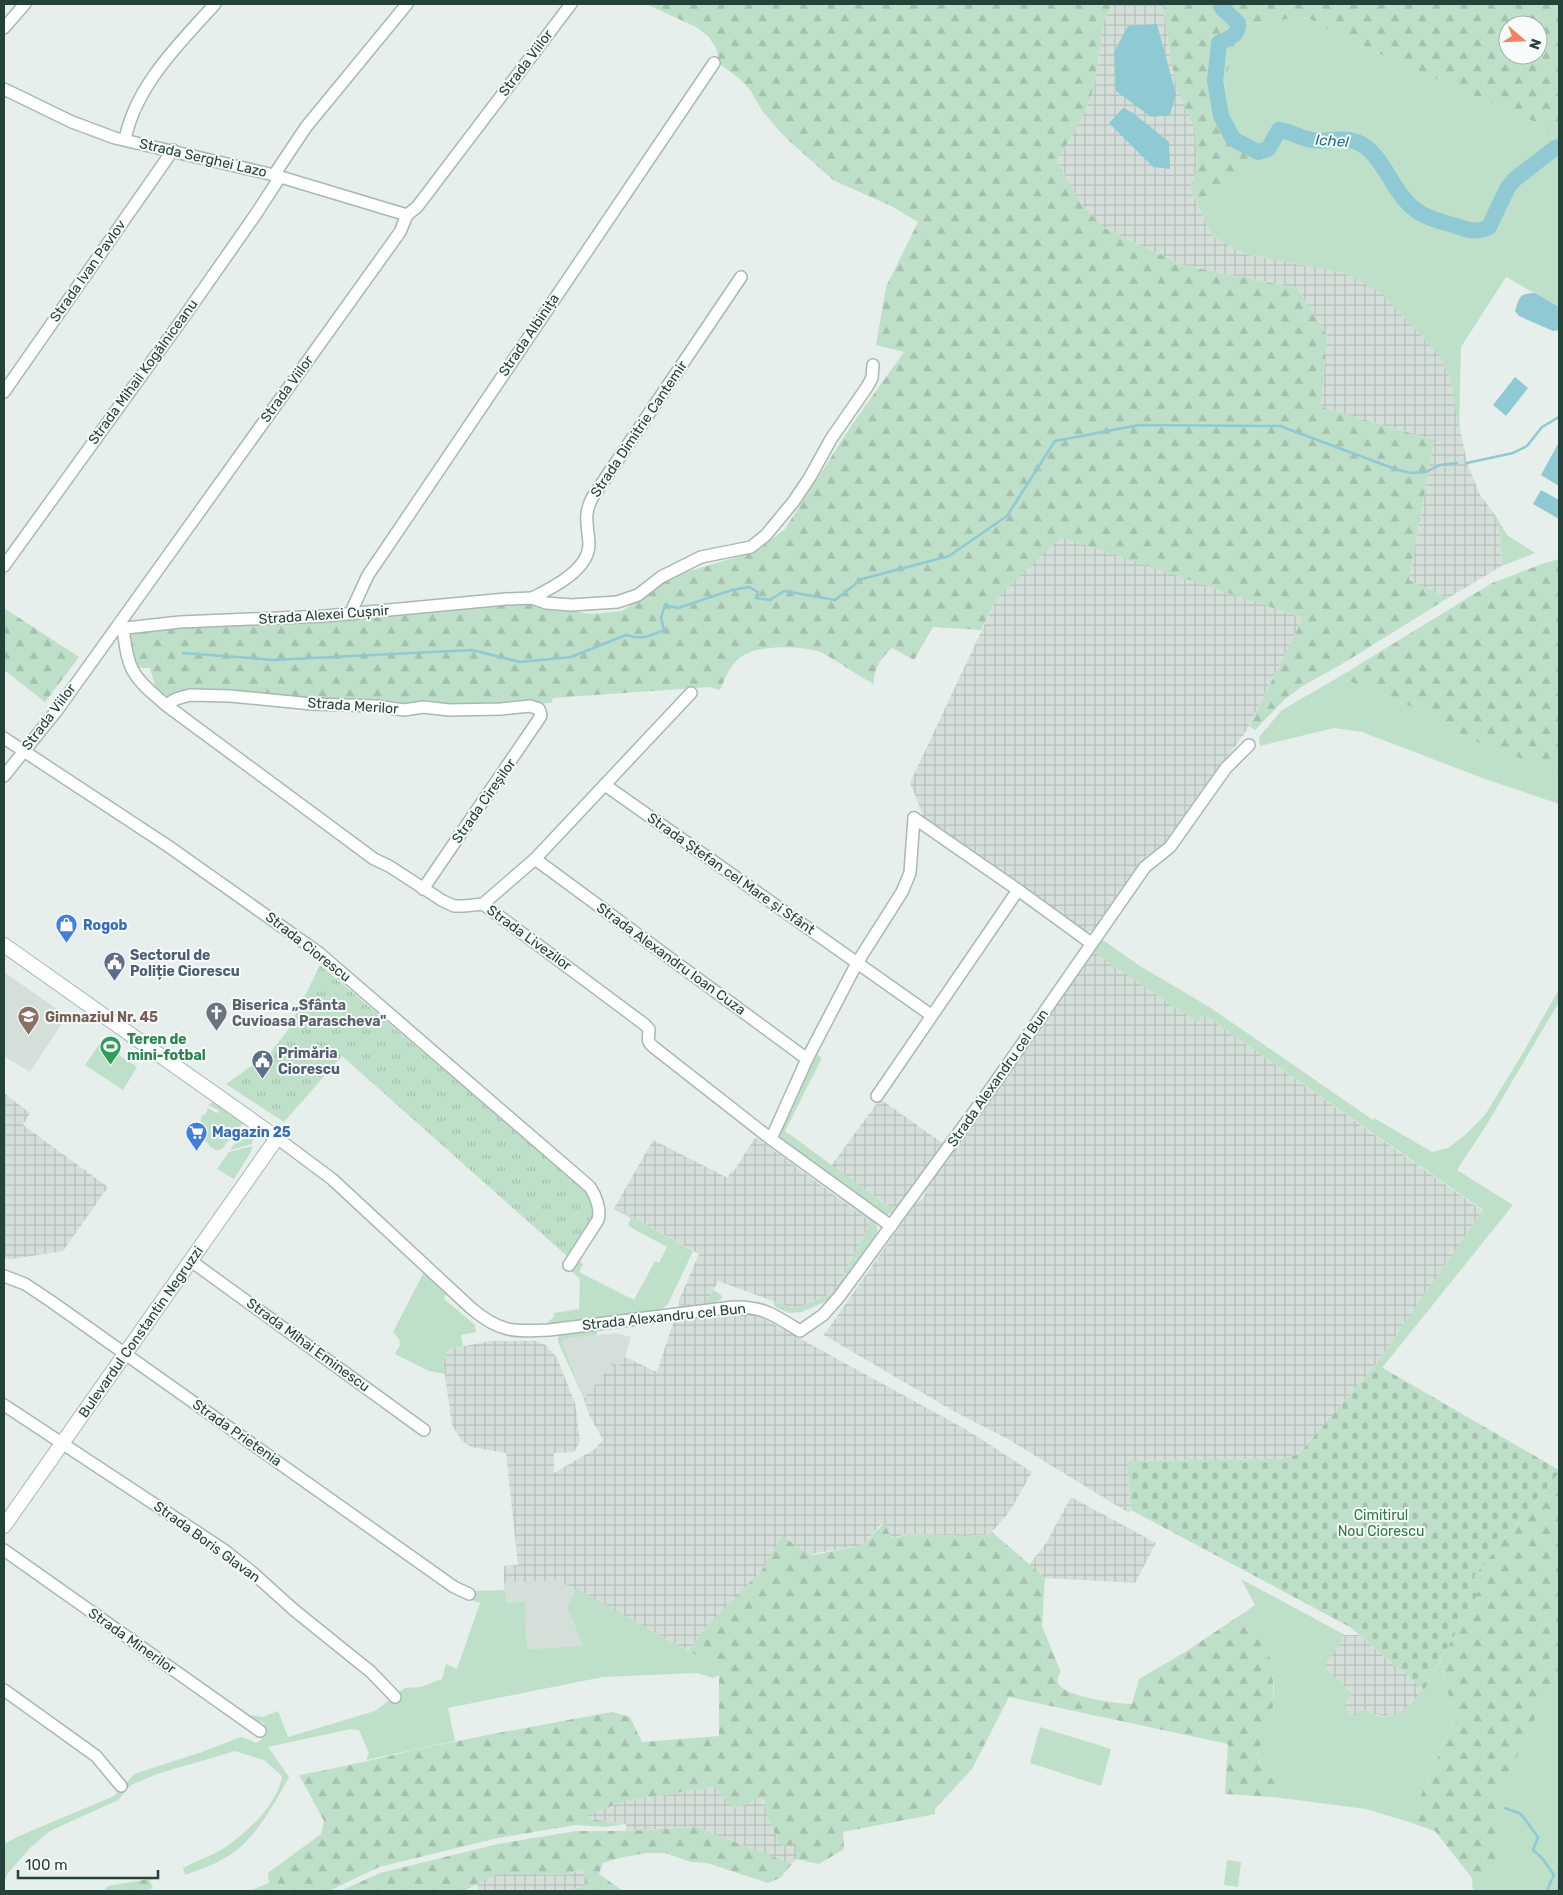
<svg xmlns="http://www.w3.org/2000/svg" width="1563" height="1895" font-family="Rubik,sans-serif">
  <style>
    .built { fill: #d4dfda }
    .industrial { fill: url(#industrial-grid) }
    .green { fill: #bfe0c8 }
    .forest { fill: url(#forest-firs); fill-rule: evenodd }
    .cemetery { fill: url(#cemetery-stones) }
    .park { fill: url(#park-tufts) }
    .water { fill: #8ec9d4 }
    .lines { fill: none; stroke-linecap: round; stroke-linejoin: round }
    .stream { stroke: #8ec9d4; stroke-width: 2.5 }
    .river { stroke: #8ec9d4; stroke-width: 16 }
    .minor-casing { stroke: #a8b8b2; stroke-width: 14 }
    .tertiary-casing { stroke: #a8b8b2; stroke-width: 16 }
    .minor { stroke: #fff; stroke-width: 11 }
    .tertiary { stroke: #fff; stroke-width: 14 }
    .labels { text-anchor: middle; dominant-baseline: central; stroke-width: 4; stroke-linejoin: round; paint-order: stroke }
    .street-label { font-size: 14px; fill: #24423a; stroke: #f7fbf9 }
    .shop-label { font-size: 14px; font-weight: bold; fill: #366cbe; stroke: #f7fbf9; text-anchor: start }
    .service-label { font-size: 14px; font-weight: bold; fill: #4e5e75; stroke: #f7fbf9; text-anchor: start }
    .worship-label { font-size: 14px; font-weight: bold; fill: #5b616d; stroke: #f7fbf9; text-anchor: start }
    .education-label { font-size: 14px; font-weight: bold; fill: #785e54; stroke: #f7fbf9; text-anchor: start }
    .leisure-label { font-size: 14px; font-weight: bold; fill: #27864d; stroke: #f7fbf9; text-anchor: start }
    .park-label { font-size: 14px; fill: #2d7a4b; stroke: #f7fbf9 }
    .water-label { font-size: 15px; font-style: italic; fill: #1c6f80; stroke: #f7fbf9 }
  </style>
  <defs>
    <pattern id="industrial-grid" width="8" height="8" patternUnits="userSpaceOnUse" patternTransform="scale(1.25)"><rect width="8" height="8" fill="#d4dfda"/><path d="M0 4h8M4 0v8" fill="none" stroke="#b6c1bc"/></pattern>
    <pattern id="forest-firs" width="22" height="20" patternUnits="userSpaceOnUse" patternTransform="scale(1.25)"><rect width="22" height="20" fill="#bfe0c8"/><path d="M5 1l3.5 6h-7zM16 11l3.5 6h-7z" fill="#a4c1ad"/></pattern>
    <pattern id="cemetery-stones" width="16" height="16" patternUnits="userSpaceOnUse" patternTransform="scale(1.25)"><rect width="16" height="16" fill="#bfe0c8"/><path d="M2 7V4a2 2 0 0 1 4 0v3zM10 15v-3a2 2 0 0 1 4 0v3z" fill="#a4c1ad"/></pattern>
    <pattern id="park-tufts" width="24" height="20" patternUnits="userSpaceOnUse" patternTransform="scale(1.25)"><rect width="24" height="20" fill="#bfe0c8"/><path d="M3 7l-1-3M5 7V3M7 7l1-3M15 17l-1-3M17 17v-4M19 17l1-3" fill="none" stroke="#a4c1ad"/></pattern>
  </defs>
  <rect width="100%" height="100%" fill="#e6efeb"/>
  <!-- built -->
  <g class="built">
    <path d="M4,972L67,1016L30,1072L4,1056Z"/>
    <path d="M616,1333L631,1337L625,1357L618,1367L613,1364L584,1399L562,1342L564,1339Z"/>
    <path d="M556,1579L576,1588L567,1607L583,1646L527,1649L525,1601L505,1603L504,1583L549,1581Z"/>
  </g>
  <!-- industrial -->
  <g class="industrial">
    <path d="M1112,4H1163L1170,57L1195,128L1197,169L1190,189L1212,236L1245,254L1344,273L1381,292L1439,355L1450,378L1467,463L1480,495L1494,513L1500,532L1502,566L1448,598L1409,581L1434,440L1321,407L1327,335L1297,288L1182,265L1104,228L1081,204L1057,161L1084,115L1094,87L1104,21Z"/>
    <path d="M1060,536L1067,537L1303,618L1246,731L1165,845L1146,856L1093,931L1084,933L925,820L910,783L997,598Z"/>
    <path d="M1092,951L1198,1023L1203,1014L1483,1211L1376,1364L1299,1454L1281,1459L1127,1461L1131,1510L1129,1513L1006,1438L955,1412L824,1335L916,1203L924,1198L926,1189Z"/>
    <path d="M4,1093L30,1113L23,1125L108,1187L63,1251L12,1259L4,1258Z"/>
    <path d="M880,1099L944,1144L897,1207L889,1206L831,1166Z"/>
    <path d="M757,1138L871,1222L835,1292L795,1309L718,1281L706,1303L682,1306L679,1300L699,1254L615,1207L653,1140L728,1178L732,1170L734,1171L754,1139Z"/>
    <path d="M755,1314L967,1430L1032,1472L1010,1511L992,1532L985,1535L964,1536L905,1534L892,1539L881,1524L863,1545L767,1562L762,1570L704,1629L688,1651L556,1579L549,1581L504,1583V1566L518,1565L506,1453L471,1447L461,1440L452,1425L443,1362L449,1349L491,1341H535L546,1345L557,1358L575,1403L580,1441L574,1452L554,1453V1473L595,1449L603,1440L589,1415L584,1399L613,1363L618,1367L625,1357L657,1372L674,1320Z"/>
    <path d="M1071,1497L1156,1543L1135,1583L1045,1578L1029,1565L1046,1543Z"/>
    <path d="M1345,1635H1359L1424,1690L1400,1714L1384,1716L1371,1714L1353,1716L1344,1707L1348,1698L1352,1693L1324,1667Z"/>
    <path d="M716,1787L733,1809L763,1797V1803L796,1844V1859L792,1864L696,1827L626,1831V1824L590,1819L586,1815L625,1801Z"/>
    <path d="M583,1869L586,1885L568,1891H478L477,1883L492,1875L505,1873L563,1875Z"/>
  </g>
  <!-- green -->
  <g class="green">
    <path d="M1307,17L1339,36L1546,127L1559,146V307L1506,277L1461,347L1459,430L1450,378L1439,355L1381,293L1344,273L1245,254L1212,236L1196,201L1236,183L1260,145L1237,135L1224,110L1226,76L1244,24Z"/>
    <path d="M1494,513L1507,535L1535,553L1502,566L1500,532Z"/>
    <path d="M1339,677L1424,712L1444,729L1551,770L1559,769V804L1485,779L1362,732L1334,728L1260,746L1259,737L1282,710Z"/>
    <path d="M1103,940L1140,966L1211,1008L1373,1120L1374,1118L1432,1152L1448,1148L1465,1135L1485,1115L1524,1051L1558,991L1559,992V1002L1487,1124L1457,1170L1513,1205L1382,1368L1376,1364L1483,1210L1203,1014L1198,1023L1092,951Z"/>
    <path d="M100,1043L137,1067L123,1090L85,1065Z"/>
    <path d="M815,1053L822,1058L785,1131L888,1206L897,1207L892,1213L886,1215L783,1143L779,1132Z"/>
    <path d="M213,1102L242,1120V1124L222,1149L216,1150L209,1146V1144L198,1135L202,1115H205L208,1109L205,1106L216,1113L219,1112L218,1110L208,1105Z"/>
    <path d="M250,1126L253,1130L252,1144L230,1150L247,1127Z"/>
    <path d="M252,1146L251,1152L234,1179L217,1169L229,1152Z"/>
    <path d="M840,1193C853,1203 881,1214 877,1233L842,1290L831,1299L802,1312L790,1313L775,1307L773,1301L795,1309L835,1292L871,1222L837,1196Z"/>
    <path d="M615,1207L693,1251L668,1304L661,1310L549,1326L548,1322L555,1316L553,1313L579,1309L580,1279L571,1271L578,1260L583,1264L579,1272L634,1300L655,1261L659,1263L667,1247L628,1226L631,1218L614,1209Z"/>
    <path d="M424,1272L446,1294L444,1299L475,1325L476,1332L461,1335L463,1346L449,1349L443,1362L445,1374L429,1371L395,1354L400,1345L399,1339L393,1332Z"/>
    <path d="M713,1290L721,1295L722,1298L714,1304L682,1309L679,1307V1300L682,1306L706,1303Z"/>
    <path d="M597,1328V1335L564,1339L562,1342L584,1399L558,1342V1337L561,1333Z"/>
    <path d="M1241,1579L1345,1635L1324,1667L1353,1694L1348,1698L1344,1707L1353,1716L1364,1709C1400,1736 1427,1685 1441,1660L1454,1721L1409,1822L1366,1809L1273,1797L1275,1783C1270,1777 1262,1769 1259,1761C1253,1749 1272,1717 1274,1702C1276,1668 1263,1639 1248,1610L1255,1605Z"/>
    <path d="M576,1588L707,1662L721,1667L719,1675L713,1678L698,1673L603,1677L448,1708L455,1741L366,1760L369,1753L359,1730L351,1729L268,1747L289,1777C273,1806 254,1842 225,1858C213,1865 198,1870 185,1875L183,1868C198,1860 217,1854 231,1843C252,1828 278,1802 282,1776L264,1760L235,1751L157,1774L131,1785L118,1800L50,1831L30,1848L8,1873L4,1881V1844L19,1836L114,1796L134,1774L202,1752L241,1737L257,1743L261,1740L266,1733L264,1723L249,1718L243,1714L263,1717L278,1711L288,1737L375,1711L405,1688L421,1687L442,1679L446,1664L457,1669L480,1603L471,1600V1591L505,1590L506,1603L525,1601L527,1649L583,1646L567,1607Z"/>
    <path d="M1559,1668V1891H1473L1472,1878L1503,1866L1495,1803Z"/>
    <path d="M1040,1727L1111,1749L1101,1786L1030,1763Z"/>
    <path d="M1227,1860L1241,1862L1238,1887L1224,1885Z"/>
  </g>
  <!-- forest -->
  <g class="forest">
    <path d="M646,4H1112L1104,21L1094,87L1084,115L1057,161L1081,204L1104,228L1182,265L1297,288L1327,335L1321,407L1434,440L1409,580L1448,598L1347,661L1301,687L1285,699L1255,730L1249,726L1303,618L1061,537L997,598L981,630L933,627L914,660L892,648C881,658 873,669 874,684C856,675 841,663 824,654C808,645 759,645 744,655C731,662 726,677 720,690L709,687L553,698L551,703L410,707L191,689L171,698L156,689L150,668H140L135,665L130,636L135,632L155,628L520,603L591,614L622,611L671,578L693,570L757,551L785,529L853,423L904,352L876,345L886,287L918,222L891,206L833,180L784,136L763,112L750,90L741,80L720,64L716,48L708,36L696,27Z"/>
    <path d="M1163,4H1559V146L1546,127L1339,36L1307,17L1244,24L1226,76L1224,109L1237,135L1260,145L1256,158L1236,183L1196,201L1190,189L1197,169L1195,128L1178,91L1170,57ZM1508,25H1538V55H1508Z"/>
    <path d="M1559,559V769L1551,770L1444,729L1424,712L1339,677L1492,583L1542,564Z"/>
    <path d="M4,608L79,657L45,702L4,670Z"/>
    <path d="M1559,1473V1668L1495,1803L1504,1866L1472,1878L1435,1831L1409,1822L1454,1721L1441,1660L1479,1589L1474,1576Z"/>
    <path d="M884,1523L892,1539L908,1534L975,1536L985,1535L992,1532L1045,1578L1042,1626L1061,1672C1059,1675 1056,1679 1058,1683C1064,1697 1118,1704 1132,1704L1139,1679L1185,1652L1248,1610L1263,1638L1272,1665L1274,1702L1270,1719L1257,1754L1259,1762L1275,1783L1273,1797L1225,1794L1228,1744L1009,1697L972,1769L935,1809V1814L843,1832L844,1849L819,1864L796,1859V1844L781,1846L766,1815L763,1797L733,1809L715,1787L625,1801L587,1815L590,1819L626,1824L604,1827L576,1825L498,1838L379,1867L329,1891H249L269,1883L268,1873L321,1834L324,1821L299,1775C351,1766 402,1752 453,1742C506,1731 559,1722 612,1712L630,1717L642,1742L719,1736V1675L721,1667L707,1662L688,1651L704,1629L762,1570L782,1536L808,1554L814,1555L863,1545Z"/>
    <path d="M696,1827L792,1864L780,1878L768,1883L707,1863L691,1862L665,1853H647L623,1857L603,1863L599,1874L623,1891H568L586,1885L583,1869L563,1875L505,1873L492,1876L464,1891H340L380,1873L498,1844L576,1831H626Z"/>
    <path d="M149,1879L153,1888L146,1891H104L108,1886Z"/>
  </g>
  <!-- cemetery -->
  <path class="cemetery" d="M1376,1364L1559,1470V1473L1474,1576L1480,1589L1424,1690L1350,1627L1131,1510L1127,1461L1281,1459L1299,1454Z"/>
  <!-- park -->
  <path class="park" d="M320,965L591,1195L597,1213L568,1257L342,1056L284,1122L226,1084L270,1053L288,1030Z"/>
  <!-- water -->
  <g class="water">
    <path d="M1157,24L1176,94L1170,115L1151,117L1116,91L1114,52L1128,26Z"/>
    <path d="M1123,108L1133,113L1169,142L1170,169L1153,167L1109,123Z"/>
    <path d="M1535,293L1559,307V330L1553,331L1519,316L1515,311C1520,296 1519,294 1535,293Z"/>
    <path d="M1515,377L1528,388L1506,416L1493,405Z"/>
    <path d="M1559,442V486L1541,475Z"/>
    <path d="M1541,490L1559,500V519L1533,504Z"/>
  </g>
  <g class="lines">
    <!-- stream -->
    <g class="stream">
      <path d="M1467,463L1513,453L1527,446L1542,427L1559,417"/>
      <path d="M183,653L274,660L472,650L520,662L571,657L626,635C642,640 649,636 664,630L661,618L665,605L678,608L732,590L749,587L758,592L756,598L770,600L784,591L835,600L862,579L949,556L1007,516L1055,441L1139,425L1280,426L1395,469L1411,473L1426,472L1440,465L1457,463"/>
      <path d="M1505,1808L1521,1814L1538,1837L1533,1850L1542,1858L1554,1875L1548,1888V1891"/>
    </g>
    <!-- river -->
    <path class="river" d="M1225,4L1222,8L1238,23C1239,36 1229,38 1219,43L1215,81L1221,116L1233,139L1258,152L1268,149L1279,130C1291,131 1300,138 1312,140C1328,143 1345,135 1361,144C1385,157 1393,195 1417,211C1428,219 1443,222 1456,226C1467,230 1478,233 1489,227L1508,187L1515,179L1555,148L1559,147"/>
    <defs>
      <g id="minor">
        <path d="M4,28L25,4"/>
        <path d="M4,89L72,122L115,138L274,175L407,215"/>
        <path d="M125,140C135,86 180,43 215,4"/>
        <path d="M274,175L306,127L407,4"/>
        <path d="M4,392L173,150"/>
        <path d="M4,566L186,314L256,214L280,177"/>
        <path d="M532,598C552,588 589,570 589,544C588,525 583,516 592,498L741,277"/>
        <path d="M351,612L368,575L381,556L714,63"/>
        <path d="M123,628C125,642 126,658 133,671C141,685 155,695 166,705L374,859L389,866L443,901L454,906H464L483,904L644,1024L649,1029C649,1041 645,1040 656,1049L771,1139L891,1226"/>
        <path d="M117,629L180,622L325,616L506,599L532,598L546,603L571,605L617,602L638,595L661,577L701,557L751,547L766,535L794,501L810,477L831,439L867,387L872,378L873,365"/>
        <path d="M166,705L176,699L190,695L230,696L312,704L376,706L404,710L423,707L449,710L501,709L530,706L539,709L541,715L539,719L423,889"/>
        <path d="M4,738L168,846L319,953L590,1187C596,1196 601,1210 598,1220L569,1265"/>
        <path d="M4,776L58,709L400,232L407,215L417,207L571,4"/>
        <path d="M605,785L931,1015"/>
        <path d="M914,818L1018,890L1091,943"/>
        <path d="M535,859L807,1059"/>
        <path d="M483,904L535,859L691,693"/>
        <path d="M877,1096L1018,890"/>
        <path d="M277,1138L332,1179L471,1308C499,1332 513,1332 549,1330L733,1307C763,1306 774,1315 800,1331L823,1315L839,1297L990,1090L1145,867L1170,847L1226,768L1249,745"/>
        <path d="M771,1139L807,1059L857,963L902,892L910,873L914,818"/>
        <path d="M191,1261L424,1430"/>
        <path d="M4,1276L25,1284L52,1302L454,1587L469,1594"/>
        <path d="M4,1405L224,1550L253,1573L294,1610L371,1672L395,1697"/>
        <path d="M4,1550L260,1731"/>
        <path d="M4,1690L96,1756L121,1786"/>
      </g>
      <path id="tertiary" d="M4,945L277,1138L4,1526"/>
    </defs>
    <!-- minor casing -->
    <use href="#minor" class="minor-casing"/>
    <!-- tertiary casing -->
    <use href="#tertiary" class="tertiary-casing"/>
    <!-- minor -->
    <use href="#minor" class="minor"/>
    <!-- tertiary -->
    <use href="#tertiary" class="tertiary"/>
  </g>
  <!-- icons -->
  <defs>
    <symbol id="shop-pin" viewBox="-11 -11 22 30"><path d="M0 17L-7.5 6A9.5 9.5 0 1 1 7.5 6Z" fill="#3f7fe0" stroke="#f7fbf9"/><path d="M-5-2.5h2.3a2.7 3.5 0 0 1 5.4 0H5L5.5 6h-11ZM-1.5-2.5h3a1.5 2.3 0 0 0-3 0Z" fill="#fff"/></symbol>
    <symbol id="civic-pin" viewBox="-11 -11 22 30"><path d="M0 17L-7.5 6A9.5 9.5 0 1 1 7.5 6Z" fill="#5c6f8a" stroke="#f7fbf9"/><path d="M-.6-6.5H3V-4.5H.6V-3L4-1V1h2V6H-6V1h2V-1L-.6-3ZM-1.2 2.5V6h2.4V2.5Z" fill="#fff"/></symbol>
    <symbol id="church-pin" viewBox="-11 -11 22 30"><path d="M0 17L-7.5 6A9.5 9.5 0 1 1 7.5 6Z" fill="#6b7280" stroke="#f7fbf9"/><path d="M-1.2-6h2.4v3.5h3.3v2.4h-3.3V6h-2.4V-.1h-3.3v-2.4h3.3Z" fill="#fff"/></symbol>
    <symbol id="school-pin" viewBox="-11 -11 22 30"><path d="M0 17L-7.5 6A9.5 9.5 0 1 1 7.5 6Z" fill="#8d6e63" stroke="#f7fbf9"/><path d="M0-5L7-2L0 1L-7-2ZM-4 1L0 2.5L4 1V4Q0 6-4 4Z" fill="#fff"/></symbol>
    <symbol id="stadium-pin" viewBox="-11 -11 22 30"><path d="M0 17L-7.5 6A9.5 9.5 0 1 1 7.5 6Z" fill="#2e9e5b" stroke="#f7fbf9"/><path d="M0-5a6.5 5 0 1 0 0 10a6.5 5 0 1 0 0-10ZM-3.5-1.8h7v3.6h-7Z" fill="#fff"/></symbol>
    <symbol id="supermarket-pin" viewBox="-11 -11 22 30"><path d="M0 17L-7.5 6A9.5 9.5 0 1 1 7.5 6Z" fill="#3f7fe0" stroke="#f7fbf9"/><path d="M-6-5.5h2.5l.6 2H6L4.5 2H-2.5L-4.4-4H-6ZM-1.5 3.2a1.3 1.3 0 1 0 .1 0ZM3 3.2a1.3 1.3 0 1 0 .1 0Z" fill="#fff"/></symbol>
  </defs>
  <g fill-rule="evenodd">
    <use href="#shop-pin" x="54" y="912" width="25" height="34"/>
    <use href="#civic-pin" x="102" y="950" width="25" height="34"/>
    <use href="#church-pin" x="204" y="1000" width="25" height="34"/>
    <use href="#school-pin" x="16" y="1004" width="25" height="34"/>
    <use href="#stadium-pin" x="98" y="1034" width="25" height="34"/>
    <use href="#civic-pin" x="250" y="1048" width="25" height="34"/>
    <use href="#supermarket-pin" x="184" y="1120" width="25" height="34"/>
  </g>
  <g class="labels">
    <!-- street labels -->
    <g class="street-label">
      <text transform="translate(526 63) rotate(-53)">Strada Viilor</text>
      <text transform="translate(203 158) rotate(13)">Strada Serghei Lazo</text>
      <text transform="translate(88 271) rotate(-55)">Strada Ivan Pavlov</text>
      <text transform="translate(529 335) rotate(-56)">Strada Albinița</text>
      <text transform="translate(143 372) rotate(-54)">Strada Mihail Kogălniceanu</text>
      <text transform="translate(287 389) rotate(-54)">Strada Viilor</text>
      <text transform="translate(639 429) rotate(-56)">Strada Dimitrie Cantemir</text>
      <text transform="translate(324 615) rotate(-4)">Strada Alexei Cușnir</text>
      <text transform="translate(353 706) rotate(4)">Strada Merilor</text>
      <text transform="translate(49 717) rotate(-53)">Strada Viilor</text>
      <text transform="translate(484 801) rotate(-55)">Strada Cireșilor</text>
      <text transform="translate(731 874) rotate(35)">Strada Ștefan cel Mare și Sfânt</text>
      <text transform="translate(529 938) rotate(36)">Strada Livezilor</text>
      <text transform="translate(308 947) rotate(38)">Strada Ciorescu</text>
      <text transform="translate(671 959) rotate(36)">Strada Alexandru Ioan Cuza</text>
      <text transform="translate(998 1078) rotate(-55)">Strada Alexandru cel Bun</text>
      <text transform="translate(664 1317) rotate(-6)">Strada Alexandru cel Bun</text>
      <text transform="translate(141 1332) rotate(-55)">Bulevardul Constantin Negruzzi</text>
      <text transform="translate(308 1345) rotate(36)">Strada Mihai Eminescu</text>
      <text transform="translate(237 1433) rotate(35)">Strada Prietenia</text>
      <text transform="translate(207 1542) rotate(36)">Strada Boris Glavan</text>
      <text transform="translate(132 1641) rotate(35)">Strada Minerilor</text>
    </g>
    <!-- shop labels -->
    <g class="shop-label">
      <text x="83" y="925">Rogob</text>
      <text x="212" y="1132">Magazin 25</text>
    </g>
    <!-- service labels -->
    <g class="service-label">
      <text x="130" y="955">Sectorul de<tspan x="130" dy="16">Poliție Ciorescu</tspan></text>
      <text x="278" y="1053">Primăria<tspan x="278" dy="16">Ciorescu</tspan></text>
    </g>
    <!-- worship labels -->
    <g class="worship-label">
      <text x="232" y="1005">Biserica „Sfânta<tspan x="232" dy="16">Cuvioasa Parascheva"</tspan></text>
    </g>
    <!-- education labels -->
    <g class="education-label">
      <text x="45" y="1017">Gimnaziul Nr. 45</text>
    </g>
    <!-- leisure labels -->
    <g class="leisure-label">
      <text x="127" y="1039">Teren de<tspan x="127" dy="16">mini-fotbal</tspan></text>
    </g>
    <!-- park labels -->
    <g class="park-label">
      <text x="1381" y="1515">Cimitirul<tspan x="1381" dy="16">Nou Ciorescu</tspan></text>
    </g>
    <!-- water labels -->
    <g class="water-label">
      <text transform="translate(1332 141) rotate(4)">Ichel</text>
    </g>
  </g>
  <!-- border -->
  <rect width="1563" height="1895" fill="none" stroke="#24423a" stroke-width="10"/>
  <!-- north arrow -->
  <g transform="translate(1523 40) rotate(109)"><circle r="24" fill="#f7fbf9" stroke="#a3b1ad"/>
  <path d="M0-4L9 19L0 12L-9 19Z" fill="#f4845f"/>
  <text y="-8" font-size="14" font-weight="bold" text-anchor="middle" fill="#24423a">N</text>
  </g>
  <!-- scale -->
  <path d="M18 1870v8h140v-8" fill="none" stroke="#24423a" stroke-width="2.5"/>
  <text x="25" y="1870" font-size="15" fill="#24423a" stroke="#f7fbf9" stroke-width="4" paint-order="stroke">100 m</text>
</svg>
